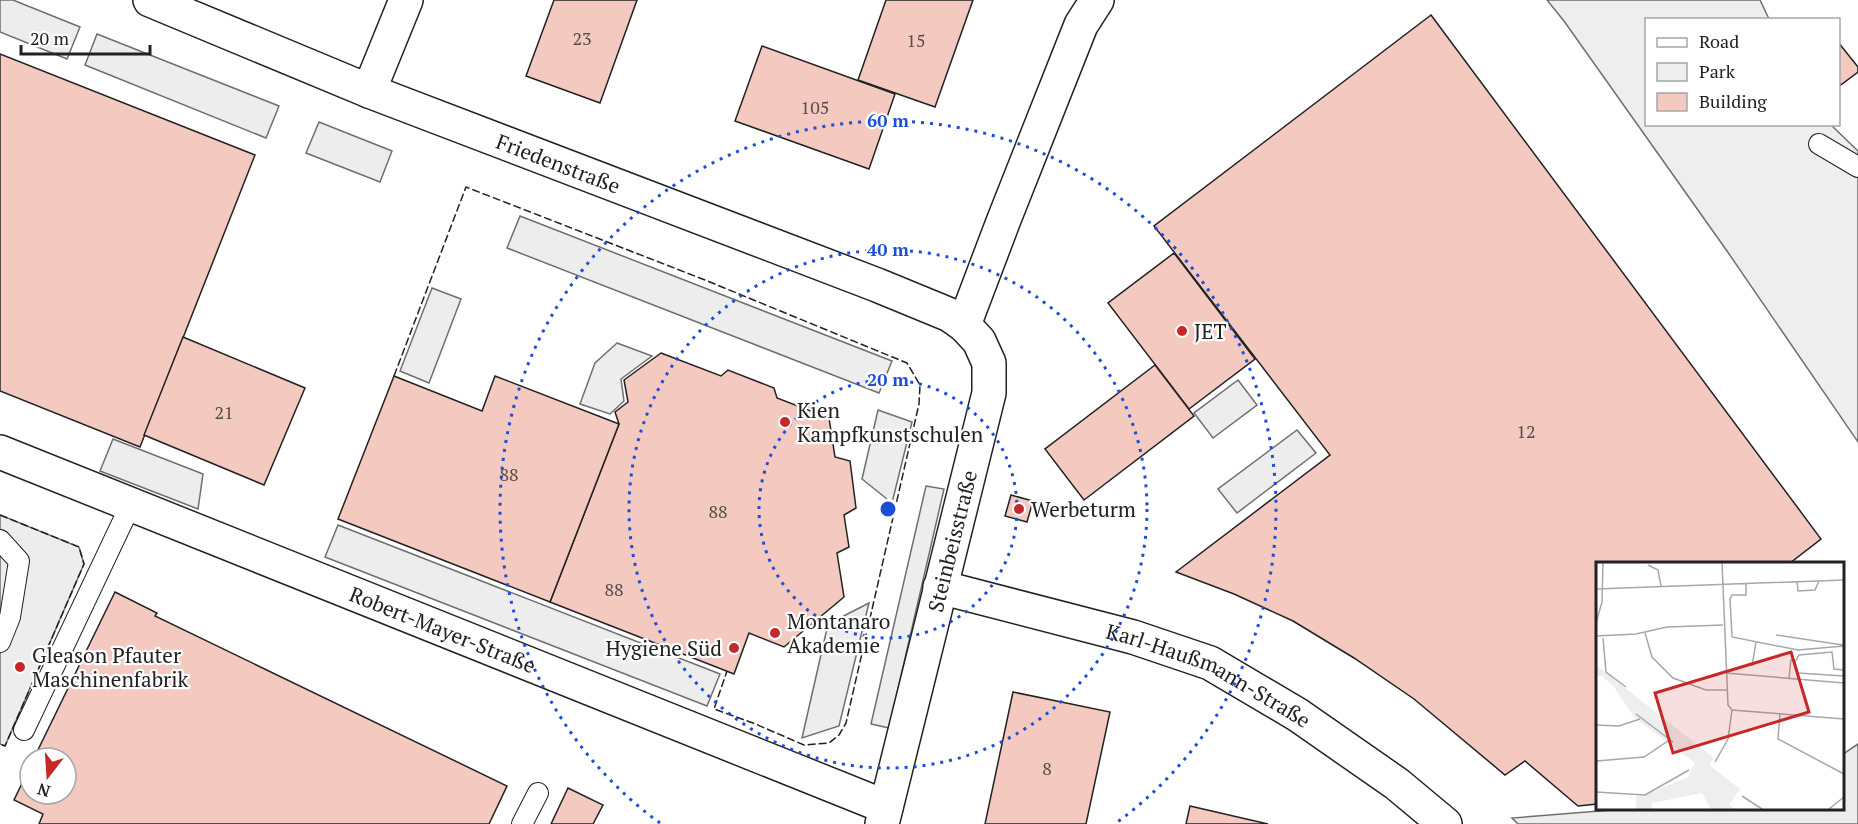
<svg xmlns="http://www.w3.org/2000/svg" width="1858" height="824" font-family="'PT Serif',serif">
  <style>
    .green { fill: #eee; stroke: #6f6f6f; stroke-width: 1.5 }
    .parking { fill: #ededed; stroke: #6f6f6f; stroke-width: 1.5 }
    .building { fill: #f3c9c0; stroke: #222; stroke-width: 1.5 }
    .lines { fill: none; stroke-linecap: round; stroke-linejoin: round }
    .lane-casing { stroke: #222; stroke-width: 22 }
    .street-casing { stroke: #222; stroke-width: 36 }
    .lane { stroke: #fff; stroke-width: 20 }
    .street { stroke: #fff; stroke-width: 33 }
    .fence { stroke: #222; stroke-width: 1.5; stroke-dasharray: 8 3; stroke-linecap: butt }
    .ring { fill: none; stroke: #1d4ed8; stroke-width: 3; stroke-dasharray: 3 6 }
    .poi-dot { fill: #c62828; stroke: #fff; stroke-width: 2 }
    .labels { text-anchor: middle; dominant-baseline: central; stroke-width: 4.5; stroke-linejoin: round; paint-order: stroke }
    .number-label { font-size: 18px; fill: #564c4a }
    .street-label { font-size: 21px; fill: #222; stroke: #fff }
    .poi-label { font-size: 21px; fill: #222; stroke: #fff; text-anchor: start }
    .inset-road { fill: none; stroke: #a7a7a7; stroke-width: 1.5 }
    .view { fill: #c62828; fill-opacity: 0.15; stroke: #c62828; stroke-width: 3 }
    .inset-edge { fill: none; stroke: #222; stroke-width: 3 }
    .centre { fill: #1d4ed8; stroke: #fff; stroke-width: 3 }
    .ring-label { font-size: 18px; text-anchor: middle; font-weight: bold; fill: #1d4ed8; stroke: #fff; stroke-width: 4.5; stroke-linejoin: round; paint-order: stroke }
  </style>
  <rect width="100%" height="100%" fill="#fff"/>
  <!-- green -->
  <path class="green" d="M1547,0H1760L1769,19L1646,20V124L1831,125L1858,151V442L1727,251L1564,21Z"/>
  <!-- parking -->
  <g class="parking">
    <path d="M0,0H13L80,27L67,59L0,32Z"/>
    <path d="M97,34L279,106L266,138L85,65Z"/>
    <path d="M319,122L392,151L380,182L306,153Z"/>
    <path d="M520,216L892,361L879,393L507,248Z"/>
    <path d="M432,288L461,299L429,383L400,371Z"/>
    <path d="M617,343L652,356L621,379L624,401L610,414L580,404L595,363Z"/>
    <path d="M1238,380L1257,405L1213,438L1194,413Z"/>
    <path d="M878,410L912,422L892,503L862,479Z"/>
    <path d="M1297,430L1316,453L1237,513L1218,489Z"/>
    <path d="M113,439L203,474L198,509L100,471Z"/>
    <path d="M926,486L944,489L889,728L871,724Z"/>
    <path d="M0,515L79,547L84,564L5,746L0,744Z"/>
    <path d="M338,525L720,674L707,706L325,557Z"/>
    <path d="M869,603L839,726L802,738L828,624Z"/>
    <path d="M1858,744V824H1518L1512,818L1637,808H1842V755Z"/>
  </g>
  <!-- building -->
  <g class="building">
    <path d="M554,0H637L600,103L526,76Z"/>
    <path d="M886,0H973L935,107L858,80Z"/>
    <path d="M1431,15L1821,539L1790,563H1597V804L1578,806L1525,761L1505,775L1414,699L1354,658L1293,621L1234,594L1176,572L1330,455L1154,226Z"/>
    <path d="M1838,42L1858,67V72L1838,87Z"/>
    <path d="M762,46L895,94L869,169L735,121Z"/>
    <path d="M0,54L255,155L140,447L0,391Z"/>
    <path d="M1174,253L1255,359L1189,409L1108,303Z"/>
    <path d="M183,337L305,388L264,485L144,435Z"/>
    <path d="M661,353L721,376L728,370L774,388L777,398L829,418L835,457L850,461L856,508L844,515L849,547L837,553L844,597L784,647L749,633L734,674L550,602L619,424L615,412L628,402L624,380Z"/>
    <path d="M1155,365L1194,416L1084,500L1045,449Z"/>
    <path d="M394,376L482,411L495,376L619,424L550,602L338,519Z"/>
    <path d="M1011,495L1033,501L1027,522L1005,516Z"/>
    <path d="M115,592L157,613L155,616L507,786L489,824H39L43,814L14,800L30,767V794H66V758H34Z"/>
    <path d="M1013,692L1110,712L1086,824H985Z"/>
    <path d="M568,788L603,805L593,824H551Z"/>
    <path d="M1190,806L1268,824H1186Z"/>
  </g>
  <g class="lines">
    <defs>
      <g id="lane">
        <path d="M1819,144L1858,167"/>
        <path d="M0,540L19,561L10,617L0,642"/>
        <path d="M24,730L131,504"/>
        <path d="M522,824L538,793"/>
      </g>
      <g id="street">
        <path id="s1" d="M150,0L369,91L877,285L950,315L964,325L979,341L989,363V393L882,824"/>
        <path d="M369,91L406,0"/>
        <path d="M964,325L1003,222L1081,25L1097,0"/>
        <path id="s2" d="M0,452L886,807"/>
        <path id="s3" d="M940,587L1133,637L1210,663L1298,715L1397,784L1445,824"/>
      </g>
    </defs>
    <!-- lane casing -->
    <use href="#lane" class="lane-casing"/>
    <!-- street casing -->
    <use href="#street" class="street-casing"/>
    <!-- lane -->
    <use href="#lane" class="lane"/>
    <!-- street -->
    <use href="#street" class="street"/>
    <!-- fence -->
    <g class="fence">
      <path d="M394,376L466,187L705,280L907,363L920,385L919,404L846,723L839,735L829,743L804,745L753,723L714,709L727,671"/>
      <path d="M0,515L79,547L84,564L5,746L0,744"/>
    </g>
  </g>
  <!-- distance rings -->
  <g class="ring">
    <circle cx="888" cy="509" r="129"/>
    <circle cx="888" cy="509" r="259"/>
    <path d="M660 823A388 388 0 1 1 1116 823"/>
  </g>
  <!-- markers -->
  <g class="poi-dot">
    <circle cx="1182" cy="331" r="6"/>
    <circle cx="785" cy="422" r="6"/>
    <circle cx="1019" cy="509" r="6"/>
    <circle cx="775" cy="633" r="6"/>
    <circle cx="734" cy="648" r="6"/>
    <circle cx="20" cy="667" r="6"/>
  </g>
  <g class="labels">
    <!-- number labels -->
    <g class="number-label">
      <text x="582" y="38">23</text>
      <text x="916" y="40">15</text>
      <text x="815" y="107">105</text>
      <text x="224" y="412">21</text>
      <text x="1526" y="431">12</text>
      <text x="509" y="474">88</text>
      <text x="718" y="511">88</text>
      <text x="614" y="589">88</text>
      <text x="1047" y="768">8</text>
    </g>
    <!-- street labels -->
    <g class="street-label">
      <text stroke="none"><textPath href="#s1" startOffset="440">Friedenstraße</textPath></text>
      <text transform="translate(952 541) rotate(-76)">Steinbeisstraße</text>
      <text stroke="none"><textPath href="#s2" startOffset="477">Robert-Mayer-Straße</textPath></text>
      <text stroke="none"><textPath href="#s3" startOffset="284">Karl-Haußmann-Straße</textPath></text>
    </g>
    <!-- poi labels -->
    <g class="poi-label">
      <text x="1194" y="331">JET</text>
      <text x="797" y="410">Kien<tspan x="797" dy="24">Kampfkunstschulen</tspan></text>
      <text x="1031" y="509">Werbeturm</text>
      <text x="787" y="621">Montanaro<tspan x="787" dy="24">Akademie</tspan></text>
      <text x="722" y="648" text-anchor="end">Hygiene Süd</text>
      <text x="32" y="655">Gleason Pfauter<tspan x="32" dy="24">Maschinenfabrik</tspan></text>
    </g>
  </g>
  <!-- overview -->
  <g transform="translate(1596 562)">
    <rect width="248" height="248" fill="#fff"/>
    <path d="M0,103L118,196L113,203L144,227L133,243L139,247H115L106,231L56,241V247H40V235L91,216L99,201L38,155L18,125L6,114H0Z" fill="#eee"/>
    <path class="inset-road" d="M52,3L62,8L65,24M201,19L202,29L219,28L223,19M150,21V33H136L134,37L136,75L202,88L248,84M0,27L248,18M0,61L6,40L7,0M49,71L56,95L77,116L110,128H132M180,73L247,83M0,74L40,72L71,65L127,63M7,76L10,110L30,125M156,104L160,80M248,108L238,107L236,90L203,93L199,100L202,111L248,114M130,111L248,121M193,116L195,97M136,148L248,157M184,151L182,177L248,212M40,152L77,180M0,163L23,164L44,157M119,200L132,177L136,148L132,143L126,0M0,206L1,199L48,195L72,179M0,230L49,233L93,208M146,234L166,247M233,247L248,235"/>
    <path class="view" d="M195,90L213,150L77,191L59,131Z"/>
    <rect width="248" height="248" class="inset-edge"/>
  </g>
  <circle cx="888" cy="509" r="9" class="centre"/>
  <g class="ring-label">
    <text x="888" y="127">60 m</text>
    <text x="888" y="256">40 m</text>
    <text x="888" y="386">20 m</text>
  </g>
  <!-- legend -->
  <rect x="1645" y="18" width="195" height="108" fill="#ffffff" stroke="#a7a7a7" stroke-width="1.5"/>
  <rect x="1657" y="38" width="30" height="9" fill="#ffffff" stroke="#a7a7a7" stroke-width="1.5"/>
  <text x="1699" y="48" font-size="18" fill="#222222">Road</text>
  <rect x="1657" y="63" width="30" height="18" fill="#eeeeee" stroke="#a7a7a7" stroke-width="1.5"/>
  <text x="1699" y="78" font-size="18" fill="#222222">Park</text>
  <rect x="1657" y="93" width="30" height="18" fill="#f3c9c0" stroke="#a7a7a7" stroke-width="1.5"/>
  <text x="1699" y="108" font-size="18" fill="#222222">Building</text>
  <!-- north arrow -->
  <g transform="translate(48 776) rotate(197)"><circle r="28" fill="#ffffff" stroke="#a7a7a7" stroke-width="1.5"/>
  <path d="M0-4.5L10 22L0 15L-10 22Z" fill="#c62828"/>
  <text y="-9" font-size="16" font-weight="bold" text-anchor="middle" fill="#222222">N</text>
  </g>
  <!-- scale -->
  <path d="M21 45v9h129v-9" fill="none" stroke="#222222" stroke-width="3"/>
  <text x="30" y="45" font-size="18" fill="#222222" stroke="#ffffff" stroke-width="4.5" paint-order="stroke">20 m</text>
</svg>
